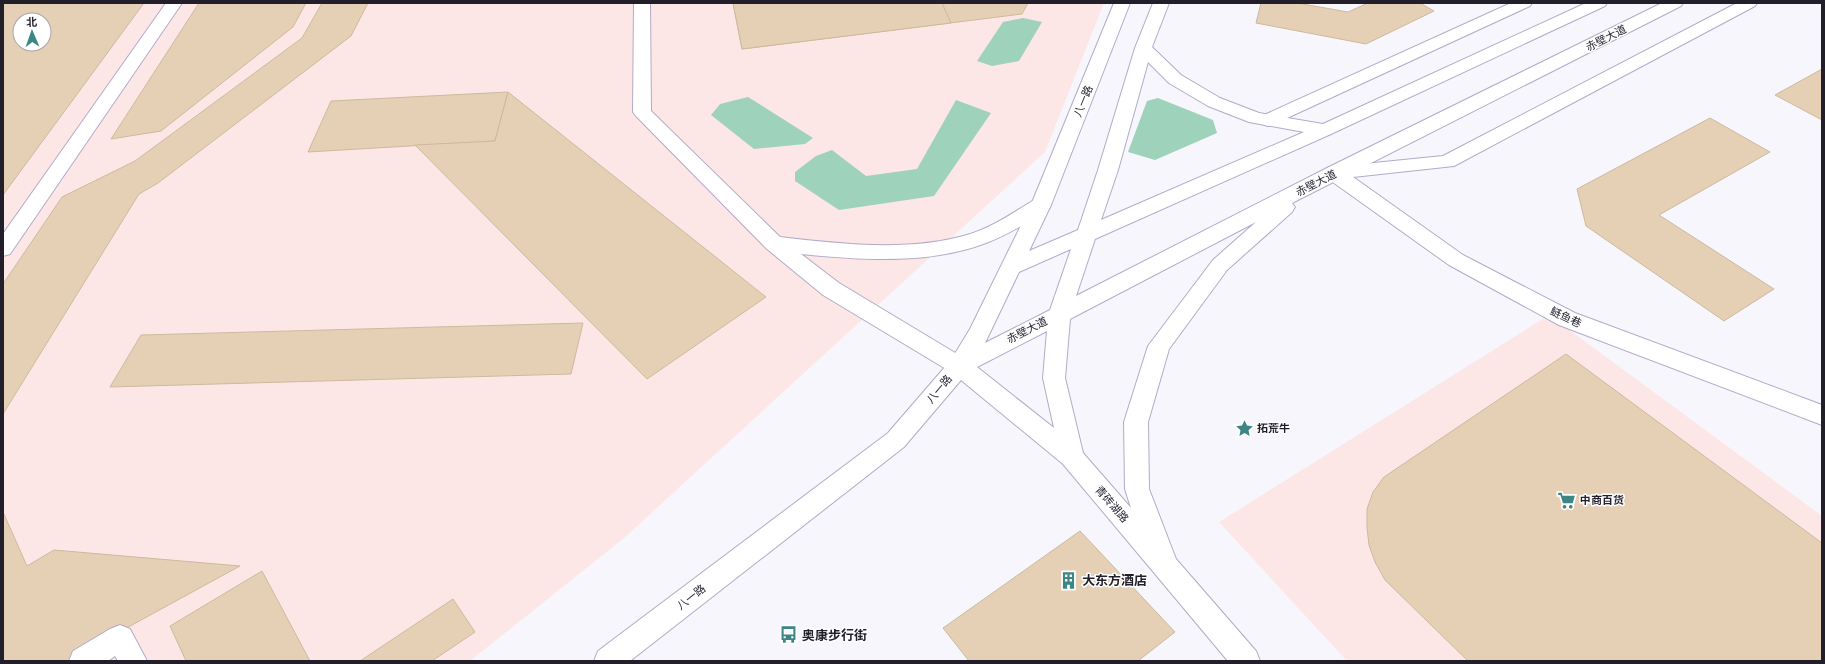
<svg xmlns="http://www.w3.org/2000/svg" width="1825" height="664" font-family="Quicksand,'Noto Sans SC',sans-serif">
  <style>
    .commercial { fill: #fde7e6; fill-rule: evenodd }
    .green { fill: #9ed2ba }
    .building { fill: #e6d0b5; stroke: #ceb99f; fill-rule: evenodd }
    .lines { fill: none; stroke-linecap: round; stroke-linejoin: round }
    .minor-casing { stroke: #b1abc9; stroke-width: 2 }
    .major-casing { stroke: #b1abc9; stroke-width: 2 }
    .minor { fill: #fff; fill-rule: evenodd }
    .major { fill: #fff; fill-rule: evenodd }
    .labels { text-anchor: middle; dominant-baseline: central; stroke-width: 3; stroke-linejoin: round; paint-order: stroke }
    .street-label { font-size: 11px; fill: #221f2b; stroke: #fff }
    .poi-label { font-size: 11px; font-weight: bold; fill: #221f2b; stroke: #fff; text-anchor: start }
    .near-poi-label { font-size: 13px; font-weight: bold; fill: #221f2b; stroke: #fff; text-anchor: start }
  </style>
  <rect width="100%" height="100%" fill="#f7f6fd"/>
  <!-- commercial -->
  <g class="commercial">
    <path d="M3,3H1104L1045,152L624,538L470,661H3ZM20,20H44V44H20Z"/>
    <path d="M1549,315L1822,516V661H1347L1219,522Z"/>
  </g>
  <!-- green -->
  <g class="green">
    <path d="M1023,18L1042,22L1019,61L992,66L977,61L1003,22Z"/>
    <path d="M748,97L813,138L805,144L754,149L711,115L720,104Z"/>
    <path d="M1158,98L1213,120L1217,133L1155,160L1128,152L1147,101Z"/>
    <path d="M956,100L991,113L934,196L839,210L795,181V172L816,156L832,150L866,176L917,169Z"/>
  </g>
  <!-- building -->
  <g class="building">
    <path d="M3,3H144L3,195ZM20,20H44V44H20Z"/>
    <path d="M199,3H306L293,27L161,131L111,139Z"/>
    <path d="M322,3H368L351,36L158,183L139,194L3,414V284L62,197L135,161L302,38Z"/>
    <path d="M733,3H1028L1022,14L742,49Z"/>
    <path d="M733,3H942L951,23L742,49Z"/>
    <path d="M1261,3H1297L1348,12L1368,3H1420L1434,11L1366,44L1256,23Z"/>
    <path d="M1822,69V120L1775,95Z"/>
    <path d="M508,92L495,141L308,152L331,101Z"/>
    <path d="M508,92L766,297L647,379L415,145L495,141Z"/>
    <path d="M1710,118L1770,152L1659,215L1774,289L1724,321L1586,226L1577,189Z"/>
    <path d="M583,323L571,374L110,387L141,335Z"/>
    <path d="M1566,354L1822,543V661H1468L1385,580L1375,562L1369,545L1367,528V509L1373,492L1384,477Z"/>
    <path d="M3,512L27,566L54,550L240,566L99,643L69,661H3Z"/>
    <path d="M1080,531L1175,632L1138,661H969L943,628Z"/>
    <path d="M262,571L310,661H186L170,626Z"/>
    <path d="M453,599L475,632L432,661H360Z"/>
  </g>
  <g class="lines">
    <defs>
      <g id="minor">
        <path d="M166,3H182L10,254L3,256V234Z"/>
        <path d="M634,3H650L651,111L780,237C839,244 909,252 967,235C991,228 1013,213 1034,200L1041,198L1048,200L1051,205L1048,210C1028,222 1008,235 986,243C928,265 861,260 801,254L839,283L967,360L970,366L967,372L959,375L951,372L823,295L767,249L636,116L633,112Z"/>
        <path d="M1511,3H1532L1530,6L1274,124L1268,126L1262,124L1259,120L1262,116Z"/>
        <path d="M1737,3H1757L1755,6L1454,166L1353,177L1463,255L1575,313L1822,405V425L1559,325L1449,265L1327,178L1324,173L1327,168L1334,167L1443,156Z"/>
        <path d="M120,625L130,629L147,661H118L115,656L108,661H69L73,651L110,629Z"/>
      </g>
      <path id="major" d="M1114,3H1130L1051,205L1029,251L1078,230L1098,170L1135,48L1153,3H1169L1152,47L1181,75L1220,98L1259,113L1323,124L1586,3H1607L1605,6L1331,134L1095,239L1076,296L1327,168L1662,3H1683L1681,6L1292,203L1295,207L1292,212L1227,270L1169,349L1148,422L1149,489L1176,559L1256,651L1260,661H1228L1063,464L961,380L904,447L630,661H594L598,651L888,433L951,360L970,329L1031,205ZM1148,62L1169,83L1208,106L1249,122L1304,132L1101,220L1118,170ZM1256,222L1213,260L1148,346L1124,422L1125,489L1131,508L1083,453L1065,378L1070,319ZM1071,249L1050,310L985,343L1019,272ZM1047,331L1043,378L1054,428L977,367Z"/>
    </defs>
    <!-- minor casing -->
    <use href="#minor" class="minor-casing"/>
    <!-- major casing -->
    <use href="#major" class="major-casing"/>
    <!-- minor -->
    <use href="#minor" class="minor"/>
    <!-- major -->
    <use href="#major" class="major"/>
  </g>
  <!-- icons -->
  <defs>
    <symbol id="sight-bare" viewBox="-9 -9 18 18"><path d="M0-6L1.8-2.2L6-1.7L2.9 1.2L3.7 5.4L0 3.3L-3.7 5.4L-2.9 1.2L-6-1.7L-1.8-2.2Z" fill="#3e8684" stroke="#fff" stroke-width="2.5" paint-order="stroke"/></symbol>
    <symbol id="supermarket-bare" viewBox="-9 -9 18 18"><path d="M-6-5.5h2.5l.6 2H6L4.5 2H-2.5L-4.4-4H-6ZM-1.5 3.2a1.3 1.3 0 1 0 .1 0ZM3 3.2a1.3 1.3 0 1 0 .1 0Z" fill="#3e8684" stroke="#fff" stroke-width="2.5" paint-order="stroke"/></symbol>
    <symbol id="building-bare" viewBox="-9 -9 18 18"><path d="M-4-6H4V6H1V3H-1V6H-4ZM-2.5-4.3h1.7v1.8h-1.7ZM.8-4.3h1.7v1.8H.8ZM-2.5-1h1.7V.8h-1.7ZM.8-1h1.7V.8H.8Z" fill="#3e8684" stroke="#fff" stroke-width="2.5" paint-order="stroke"/></symbol>
    <symbol id="bus-bare" viewBox="-9 -9 18 18"><path d="M-5-6H5V4H4V6H2V4H-2V6H-4V4H-5ZM-3.5-4V0h7V-4ZM-3.5 1.2v1.5H-2V1.2ZM2 1.2v1.5H3.5V1.2Z" fill="#3e8684" stroke="#fff" stroke-width="2.5" paint-order="stroke"/></symbol>
  </defs>
  <g fill-rule="evenodd">
    <use href="#sight-bare" x="1232" y="416" width="25" height="25"/>
    <use href="#supermarket-bare" x="1554" y="488" width="25" height="25"/>
    <use href="#building-bare" x="1056" y="568" width="25" height="25"/>
    <use href="#bus-bare" x="776" y="622" width="25" height="25"/>
  </g>
  <g class="labels">
    <!-- street labels -->
    <g class="street-label">
      <text transform="translate(1606 38) rotate(-27)">赤壁大道</text>
      <text transform="translate(1083 101) rotate(-68)">八一路</text>
      <text transform="translate(1316 183) rotate(-27)">赤壁大道</text>
      <text transform="translate(1566 317) rotate(25)">鲢鱼巷</text>
      <text transform="translate(1027 330) rotate(-27)">赤壁大道</text>
      <text transform="translate(939 389) rotate(-50)">八一路</text>
      <text transform="translate(1112 504) rotate(49)">青砖湖路</text>
      <text transform="translate(691 597) rotate(-38)">八一路</text>
    </g>
    <!-- poi labels -->
    <g class="poi-label">
      <text x="1257" y="428">拓荒牛</text>
      <text x="1580" y="500">中商百货</text>
    </g>
    <!-- near-poi labels -->
    <g class="near-poi-label">
      <text x="1082" y="580">大东方酒店</text>
      <text x="802" y="635">奥康步行街</text>
    </g>
  </g>
  <!-- border -->
  <rect width="1825" height="664" fill="none" stroke="#221f2b" stroke-width="8"/>
  <!-- north arrow -->
  <g transform="translate(32 32) rotate(358)"><circle r="19" fill="#ffffff" stroke="#a7a5aa"/>
  <path d="M0-3L7 15L0 10L-7 15Z" fill="#3e8684"/>
  <text y="-6" font-size="11" font-weight="bold" text-anchor="middle" fill="#221f2b">北</text>
  </g>
</svg>
